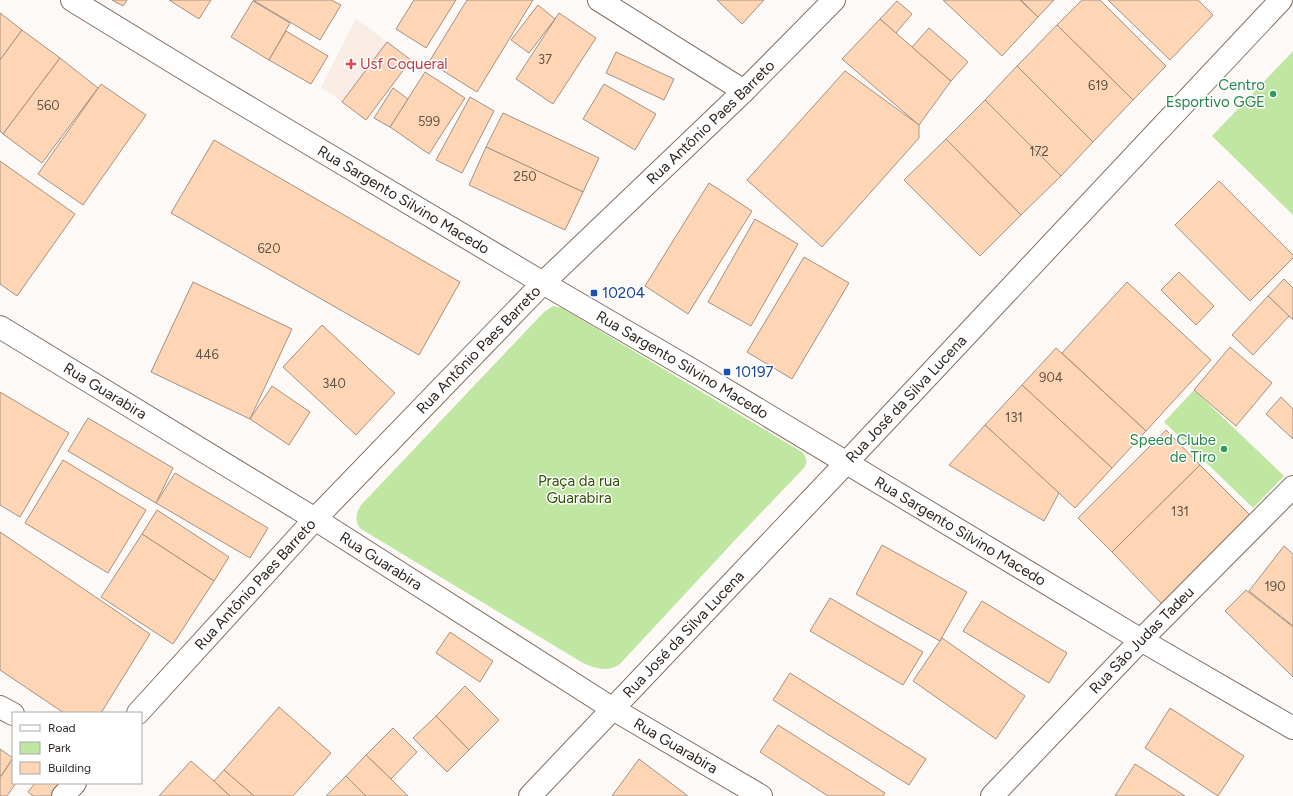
<svg xmlns="http://www.w3.org/2000/svg" width="1293" height="796" font-family="Figtree,sans-serif">
  <style>
    .built { fill: #f8ece4 }
    .green { fill: #bfe7a1 }
    .building { fill: #ffd6b5; stroke: #a59181 }
    .lines { fill: none; stroke-linecap: round; stroke-linejoin: round }
    .minor-casing { stroke: #836f61; stroke-width: 24 }
    .minor { stroke: #fff; stroke-width: 22 }
    .health-dot { fill: #e0444e; stroke: #fff; stroke-width: 1.5 }
    .leisure-dot { fill: #2e9e5b; stroke: #fff; stroke-width: 1.5 }
    .transit-dot { fill: #1a4fb4; stroke: #fff; stroke-width: 1.5 }
    .labels { text-anchor: middle; dominant-baseline: central; stroke-width: 3; stroke-linejoin: round; paint-order: stroke }
    .number-label { font-size: 13px; fill: #635346 }
    .health-label { font-size: 15px; fill: #be3a42; stroke: #fff; text-anchor: start }
    .leisure-label { font-size: 15px; fill: #27864d; stroke: #fff; text-anchor: end }
    .street-label { font-size: 15px; fill: #2f2721; stroke: #fff }
    .transit-label { font-size: 15px; fill: #164399; stroke: #fff; text-anchor: start }
    .park-label { font-size: 15px; fill: #2f5203; stroke: #fff }
  </style>
  <rect width="100%" height="100%" fill="#fdf9f6"/>
  <!-- built -->
  <path class="built" d="M356,19L387,42L342,102L321,87Z"/>
  <!-- green -->
  <g class="green">
    <path d="M1293,51V215L1212,136Z"/>
    <path d="M553,306L562,308L802,452C807,457 808,464 803,469L736,539L619,665C607,672 596,669 583,663L361,529C354,522 356,513 361,505L544,312Z"/>
    <path d="M1194,390L1284,476L1253,508L1164,422Z"/>
  </g>
  <!-- building -->
  <g class="building">
    <path d="M112,0H127L123,6Z"/>
    <path d="M169,0H211L199,19Z"/>
    <path d="M253,0H331L341,5L320,40Z"/>
    <path d="M414,0H456L426,48L396,29Z"/>
    <path d="M467,0H533L477,92L429,62Z"/>
    <path d="M717,0H764L742,24Z"/>
    <path d="M943,0H1020L1038,17L1002,56Z"/>
    <path d="M1021,0H1054L1038,17Z"/>
    <path d="M1082,0H1100L1166,66L1133,100L1057,25Z"/>
    <path d="M1108,0H1198L1213,15L1170,60Z"/>
    <path d="M253,1L290,23L269,60L231,37Z"/>
    <path d="M897,1L912,14L896,33L880,19Z"/>
    <path d="M538,5L555,19L529,53L511,40Z"/>
    <path d="M0,13L22,30L0,60Z"/>
    <path d="M559,13L596,38L553,104L516,79Z"/>
    <path d="M880,19L951,81L919,125L842,59Z"/>
    <path d="M1057,25L1133,100L1093,142L1017,66Z"/>
    <path d="M929,28L968,62L951,81L912,47Z"/>
    <path d="M22,30L60,58L3,134L0,131V60Z"/>
    <path d="M286,31L328,56L311,84L269,60Z"/>
    <path d="M387,42L411,60L366,120L342,102Z"/>
    <path d="M616,52L674,79L664,100L606,73Z"/>
    <path d="M60,58L98,88L42,163L3,134Z"/>
    <path d="M1017,66L1093,142L1061,176L985,100Z"/>
    <path d="M845,71L919,125V138L822,247L747,180Z"/>
    <path d="M425,72L465,98L429,154L390,127Z"/>
    <path d="M101,84L146,115L83,205L38,174Z"/>
    <path d="M604,84L656,114L635,150L583,119Z"/>
    <path d="M393,88L408,99L390,127L374,118Z"/>
    <path d="M470,97L494,111L462,173L436,160Z"/>
    <path d="M985,100L1061,176L1021,215L946,139Z"/>
    <path d="M503,113L599,158L583,192L486,147Z"/>
    <path d="M946,139L1021,215L980,256L904,180Z"/>
    <path d="M214,140L460,282L419,355L171,213Z"/>
    <path d="M486,147L583,192L565,230L469,185Z"/>
    <path d="M0,161L75,214L17,296L0,284Z"/>
    <path d="M1219,181L1293,255V258L1250,301L1175,225Z"/>
    <path d="M709,183L752,211L688,314L645,286Z"/>
    <path d="M755,219L798,244L751,326L708,302Z"/>
    <path d="M804,257L849,283L792,379L747,352Z"/>
    <path d="M1179,272L1214,306L1196,325L1161,290Z"/>
    <path d="M1284,279L1293,288V320L1268,296Z"/>
    <path d="M193,282L292,329L250,419L151,372Z"/>
    <path d="M1127,282L1211,360L1146,431L1062,353Z"/>
    <path d="M1268,296L1289,316L1253,355L1232,335Z"/>
    <path d="M322,325L395,393L356,435L283,367Z"/>
    <path d="M1230,347L1272,383L1236,426L1194,390Z"/>
    <path d="M1056,348L1146,431L1112,468L1022,385Z"/>
    <path d="M1022,385L1112,468L1075,508L985,425Z"/>
    <path d="M272,386L310,412L289,445L250,419Z"/>
    <path d="M0,392L69,433L20,517L0,505Z"/>
    <path d="M1281,397L1293,409V439L1266,414Z"/>
    <path d="M88,418L173,468L156,503L68,451Z"/>
    <path d="M985,425L1059,493L1044,521L949,465Z"/>
    <path d="M1166,430L1200,465L1112,552L1078,518Z"/>
    <path d="M63,460L146,510L108,573L25,523Z"/>
    <path d="M1200,465L1253,518L1164,606L1112,552Z"/>
    <path d="M175,473L268,528L250,558L156,503Z"/>
    <path d="M157,510L229,557L214,581L142,534Z"/>
    <path d="M0,532L150,634L101,713H64L0,670Z"/>
    <path d="M142,534L214,581L173,644L101,597Z"/>
    <path d="M882,545L967,592L940,641L856,594Z"/>
    <path d="M1284,546L1293,554V626L1249,591Z"/>
    <path d="M1246,590L1293,627V677L1225,611Z"/>
    <path d="M830,598L923,652L903,685L810,631Z"/>
    <path d="M982,601L1067,653L1049,683L963,631Z"/>
    <path d="M450,632L493,661L480,682L436,653Z"/>
    <path d="M942,638L1025,696L996,739L913,681Z"/>
    <path d="M790,673L926,759L909,785L773,700Z"/>
    <path d="M465,686L499,720L469,750L436,716Z"/>
    <path d="M279,707L331,753L293,796H254L224,770Z"/>
    <path d="M1170,708L1244,756L1218,796L1145,748Z"/>
    <path d="M436,716L469,750L447,772L413,738Z"/>
    <path d="M778,725L885,793L883,796H828L760,752Z"/>
    <path d="M393,728L417,752L391,779L366,755Z"/>
    <path d="M0,749L13,758L1,776L0,775Z"/>
    <path d="M366,755L391,779L408,796H366L346,776Z"/>
    <path d="M13,758V783H16L7,796H0V778Z"/>
    <path d="M639,759L688,796H612Z"/>
    <path d="M191,761L214,781L230,796H159Z"/>
    <path d="M1135,764L1185,796H1115Z"/>
    <path d="M224,770L254,796H230L214,781Z"/>
    <path d="M346,776L366,796H326Z"/>
    <path d="M35,783H61L52,796H33L28,792Z"/>
  </g>
  <g class="lines">
    <defs>
      <g id="minor">
        <path id="s1" d="M72,0L206,82L543,283L699,374L1141,640L1293,728"/>
        <path d="M599,0L744,91"/>
        <path id="s2" d="M0,327L315,519L613,709L761,796"/>
        <path d="M0,707L13,714"/>
        <path id="s3" d="M138,713L315,519L543,283L744,91L834,0"/>
        <path d="M63,796L75,783"/>
        <path id="s4" d="M530,796L847,462L1281,0"/>
        <path id="s5" d="M992,796L1141,640L1293,487"/>
      </g>
    </defs>
    <!-- minor casing -->
    <use href="#minor" class="minor-casing"/>
    <!-- minor -->
    <use href="#minor" class="minor"/>
  </g>
  <!-- markers -->
  <path class="health-dot" d="M349 58h4v4h4v4h-4v4h-4v-4h-4v-4h4z"/>
  <g class="leisure-dot">
    <circle cx="1273" cy="94" r="4"/>
    <circle cx="1224" cy="449" r="4"/>
  </g>
  <g class="transit-dot">
    <rect x="590" y="289" width="8" height="8" rx="2"/>
    <rect x="723" y="368" width="8" height="8" rx="2"/>
  </g>
  <g class="labels">
    <!-- number labels -->
    <g class="number-label">
      <text x="545" y="59">37</text>
      <text x="1098" y="85">619</text>
      <text x="48" y="105">560</text>
      <text x="429" y="121">599</text>
      <text x="1039" y="151">172</text>
      <text x="525" y="176">250</text>
      <text x="269" y="248">620</text>
      <text x="207" y="354">446</text>
      <text x="1051" y="377">904</text>
      <text x="334" y="383">340</text>
      <text x="1014" y="417">131</text>
      <text x="1180" y="511">131</text>
      <text x="1275" y="586">190</text>
    </g>
    <!-- health labels -->
    <g class="health-label">
      <text x="360" y="64">Usf Coqueral</text>
    </g>
    <!-- leisure labels -->
    <g class="leisure-label">
      <text x="1265" y="85">Centro<tspan x="1265" dy="17">Esportivo GGE</tspan></text>
      <text x="1216" y="440">Speed Clube<tspan x="1216" dy="17">de Tiro</tspan></text>
    </g>
    <!-- street labels -->
    <g class="street-label">
      <text stroke="none"><textPath href="#s3" startOffset="823">Rua Antônio Paes Barreto</textPath></text>
      <text stroke="none"><textPath href="#s1" startOffset="387">Rua Sargento Silvino Macedo</textPath></text>
      <text stroke="none"><textPath href="#s3" startOffset="498">Rua Antônio Paes Barreto</textPath></text>
      <text stroke="none"><textPath href="#s1" startOffset="711">Rua Sargento Silvino Macedo</textPath></text>
      <text stroke="none"><textPath href="#s2" startOffset="123">Rua Guarabira</textPath></text>
      <text stroke="none"><textPath href="#s4" startOffset="547">Rua José da Silva Lucena</textPath></text>
      <text stroke="none"><textPath href="#s1" startOffset="1035">Rua Sargento Silvino Macedo</textPath></text>
      <text stroke="none"><textPath href="#s2" startOffset="447">Rua Guarabira</textPath></text>
      <text stroke="none"><textPath href="#s3" startOffset="174">Rua Antônio Paes Barreto</textPath></text>
      <text stroke="none"><textPath href="#s4" startOffset="223">Rua José da Silva Lucena</textPath></text>
      <text stroke="none"><textPath href="#s5" startOffset="216">Rua São Judas Tadeu</textPath></text>
      <text stroke="none"><textPath href="#s2" startOffset="795">Rua Guarabira</textPath></text>
    </g>
    <!-- transit labels -->
    <g class="transit-label">
      <text x="602" y="293">10204</text>
      <text x="735" y="372">10197</text>
    </g>
    <!-- park labels -->
    <g class="park-label">
      <text x="579" y="481">Praça da rua<tspan x="579" dy="17">Guarabira</tspan></text>
    </g>
  </g>
  <!-- legend -->
  <rect x="12" y="712" width="130" height="72" fill="#ffffff" stroke="#aca9a6"/>
  <rect x="20" y="725" width="20" height="6" fill="#ffffff" stroke="#aca9a6"/>
  <text x="48" y="732" font-size="12" fill="#2f2721">Road</text>
  <rect x="20" y="742" width="20" height="12" fill="#bfe7a1" stroke="#aca9a6"/>
  <text x="48" y="752" font-size="12" fill="#2f2721">Park</text>
  <rect x="20" y="762" width="20" height="12" fill="#ffd6b5" stroke="#aca9a6"/>
  <text x="48" y="772" font-size="12" fill="#2f2721">Building</text>
</svg>
